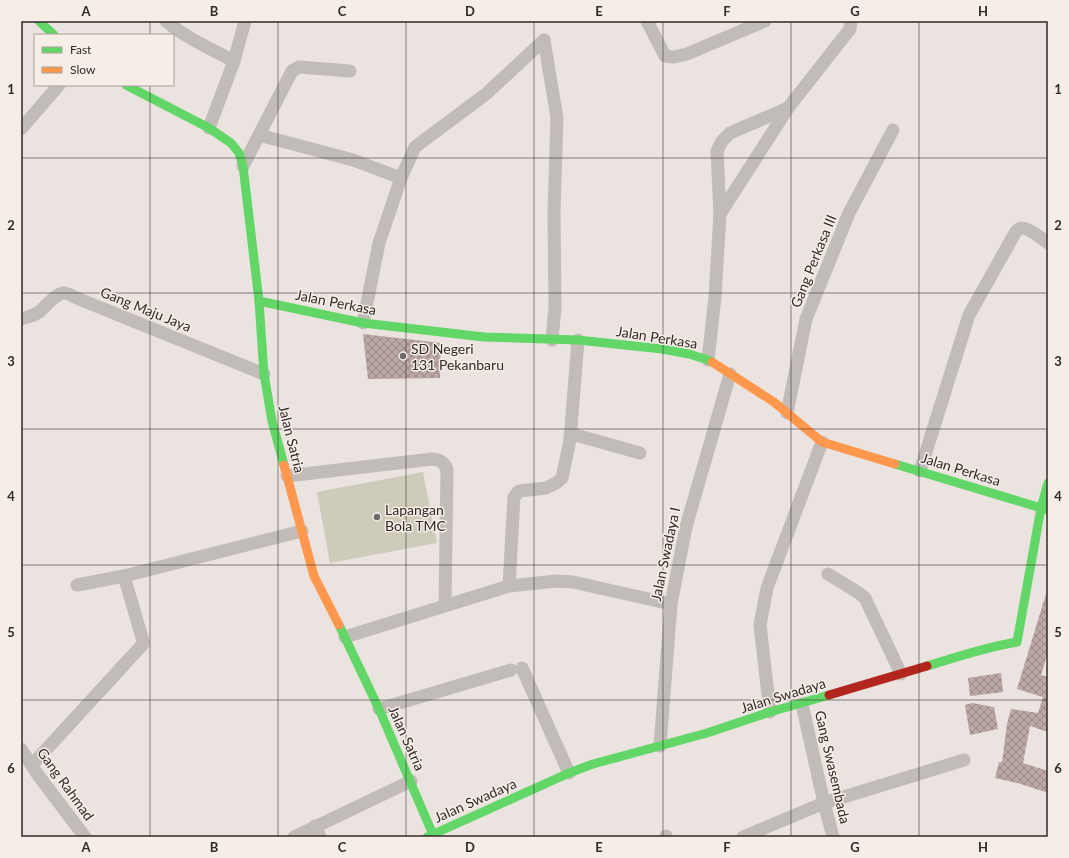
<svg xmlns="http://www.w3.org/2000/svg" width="1069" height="858" font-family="Lato,sans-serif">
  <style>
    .pitch { fill: #cdccbb }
    .building { fill: url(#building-cross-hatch) }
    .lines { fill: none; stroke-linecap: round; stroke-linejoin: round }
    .street { stroke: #c2bcb9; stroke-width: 13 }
    .fast { stroke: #63d668; stroke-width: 9 }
    .slow { stroke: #ff974d; stroke-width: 9 }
    .jam { stroke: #b3261e; stroke-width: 9 }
    .grid { fill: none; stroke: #322928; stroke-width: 1; stroke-opacity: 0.55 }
    .poi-dot { fill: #726a68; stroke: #f6ede7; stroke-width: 1.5 }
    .labels { text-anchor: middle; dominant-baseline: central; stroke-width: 3; stroke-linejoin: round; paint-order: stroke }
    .street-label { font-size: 14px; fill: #322928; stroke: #f6ede7 }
    .poi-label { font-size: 14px; fill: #322928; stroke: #f6ede7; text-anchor: start }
    .neatline { fill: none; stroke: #322928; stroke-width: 1.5 }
    .grid-label { font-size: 13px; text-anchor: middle; font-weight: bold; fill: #322928 }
  </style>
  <defs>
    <pattern id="building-cross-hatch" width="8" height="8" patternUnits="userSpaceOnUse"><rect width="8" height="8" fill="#bba7a3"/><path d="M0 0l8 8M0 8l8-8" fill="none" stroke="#998885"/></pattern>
  </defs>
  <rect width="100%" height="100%" fill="#eae3df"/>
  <!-- pitch -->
  <path class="pitch" d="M423,472L437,543L330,563L317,492Z"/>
  <!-- building -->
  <g class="building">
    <path d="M363,334L441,343L440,378L368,379Z"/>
    <path d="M1046,594H1048V652L1041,675L1048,677V732L1030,726L1023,763L1048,771V793L1021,784L995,778L999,762H1002L1007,724L1011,709L1038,713L1043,697L1017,689Z"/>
    <path d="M1001,673L1003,692L970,696L968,678Z"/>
    <path d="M972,703L994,707L998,729L970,735L965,705Z"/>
  </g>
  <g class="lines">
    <!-- street -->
    <g class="street">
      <path d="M166,21C186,38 211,49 234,61"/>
      <path d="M647,21L665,56L674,57L687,54L765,21"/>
      <path d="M544,40L557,118L554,212L555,307L552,340"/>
      <path d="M209,128L234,61L245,21"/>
      <path d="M21,129L59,85"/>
      <path d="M259,135L292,71L299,67L350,71"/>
      <path d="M243,166L259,135L353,160L401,178"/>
      <path d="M720,214L788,108L850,29L851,21"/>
      <path d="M21,319C27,317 33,316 39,312C45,307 56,293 64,293C68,293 74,297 79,299L264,374"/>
      <path d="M363,323L379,243L401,178L415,147L486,94L544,40"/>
      <path d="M708,360L715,297L720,214L717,151L722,141L730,133L788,108"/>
      <path d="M787,413L806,319L849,213L893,130"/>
      <path d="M570,440L578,340"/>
      <path d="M920,471L969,315L1015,233C1015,233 1018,229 1019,229C1026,225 1042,239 1048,243"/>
      <path d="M287,476L432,459C440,460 443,461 447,469L445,605"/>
      <path d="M828,574L859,593L865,598L901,674"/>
      <path d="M77,585L124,576L302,531"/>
      <path d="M509,586L514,497L519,491L546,488L556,483L562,478L570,440L572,434L640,453"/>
      <path d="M345,637L509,586L556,581L573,582L671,604"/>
      <path d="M522,668L569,773"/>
      <path d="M802,704L824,803L833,837"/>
      <path d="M379,709L511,670"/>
      <path d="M770,712L760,625L767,588L822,442"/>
      <path d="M660,746L671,604L686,527L730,374"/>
      <path d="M21,749L38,775L85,837"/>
      <path d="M32,765L143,644V641L124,576"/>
      <path d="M315,826L320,837"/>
      <path d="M666,836V837"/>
      <path d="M294,837L411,781"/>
      <path d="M743,837L824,803L964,760"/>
    </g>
    <!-- fast -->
    <g class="fast">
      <path d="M39,21L54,35"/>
      <path d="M126,85L209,128L231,143L239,153L243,166L259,301L264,374L272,421L284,465"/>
      <path d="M259,301L363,323L484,337L578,340L662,349L689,354L708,360L712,362"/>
      <path d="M895,464L1048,510"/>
      <path d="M339,625L379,709L434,837"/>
      <path d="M927,666C957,657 986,647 1017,642L1041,508L1048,483"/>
      <path d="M427,837L569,773L593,764L707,733L770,712L829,695"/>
    </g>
    <!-- slow -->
    <g class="slow">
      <path d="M712,362L774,402L822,442L895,464"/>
      <path d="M284,465L314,576L339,625"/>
    </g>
    <!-- jam -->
    <path class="jam" d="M829,695L927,666"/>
  </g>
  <!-- grid -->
  <path class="grid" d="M150,21V35M278,21V837M406,21V837M534,21V837M663,21V837M791,21V837M919,21V837M150,85V837M21,158H1048M21,293H1048M21,429H1048M21,565H1048M21,700H1048"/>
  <!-- markers -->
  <g class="poi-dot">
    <circle cx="403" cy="356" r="4"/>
    <circle cx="377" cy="517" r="4"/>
  </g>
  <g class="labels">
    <!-- street labels -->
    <g class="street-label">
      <text transform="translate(813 261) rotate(-68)">Gang Perkasa III</text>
      <text transform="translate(336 302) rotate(11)">Jalan Perkasa</text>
      <text transform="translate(146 309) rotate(22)">Gang Maju Jaya</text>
      <text transform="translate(657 337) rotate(9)">Jalan Perkasa</text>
      <text transform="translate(292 439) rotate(76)">Jalan Satria</text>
      <text transform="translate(961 469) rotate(17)">Jalan Perkasa</text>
      <text transform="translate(665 554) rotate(-78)">Jalan Swadaya I</text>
      <text transform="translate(783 695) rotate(-17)">Jalan Swadaya</text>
      <text transform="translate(407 738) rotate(66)">Jalan Satria</text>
      <text transform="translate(833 767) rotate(77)">Gang Swasembada</text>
      <text transform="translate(66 784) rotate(54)">Gang Rahmad</text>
      <text transform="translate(475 800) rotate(-24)">Jalan Swadaya</text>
    </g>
    <!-- poi labels -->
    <g class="poi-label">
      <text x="411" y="348">SD Negeri<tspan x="411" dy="16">131 Pekanbaru</tspan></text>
      <text x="385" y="509">Lapangan<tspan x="385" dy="16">Bola TMC</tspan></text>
    </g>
  </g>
  <!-- border -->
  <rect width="1069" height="858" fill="none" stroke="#f6ede7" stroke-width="44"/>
  <!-- legend -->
  <rect x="34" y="34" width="140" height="52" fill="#f6ede7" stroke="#a89f9b"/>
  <rect x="42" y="47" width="20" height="6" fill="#63d668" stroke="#a89f9b"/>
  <text x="70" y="54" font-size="12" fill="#322928">Fast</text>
  <rect x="42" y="67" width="20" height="6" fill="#ff974d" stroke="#a89f9b"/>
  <text x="70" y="74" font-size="12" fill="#322928">Slow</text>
  <rect x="22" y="22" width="1025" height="814" class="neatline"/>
  <g class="grid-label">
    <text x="86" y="16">A</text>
    <text x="214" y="16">B</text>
    <text x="342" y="16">C</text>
    <text x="470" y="16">D</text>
    <text x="599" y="16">E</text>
    <text x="727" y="16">F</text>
    <text x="855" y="16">G</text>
    <text x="983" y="16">H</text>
    <text x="11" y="94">1</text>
    <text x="1058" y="94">1</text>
    <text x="11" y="230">2</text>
    <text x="1058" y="230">2</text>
    <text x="11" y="366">3</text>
    <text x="1058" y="366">3</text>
    <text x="11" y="501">4</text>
    <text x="1058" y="501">4</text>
    <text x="11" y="637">5</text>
    <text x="1058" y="637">5</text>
    <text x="11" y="773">6</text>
    <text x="1058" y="773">6</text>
    <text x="86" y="852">A</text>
    <text x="214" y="852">B</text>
    <text x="342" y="852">C</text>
    <text x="470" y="852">D</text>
    <text x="599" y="852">E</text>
    <text x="727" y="852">F</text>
    <text x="855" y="852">G</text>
    <text x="983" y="852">H</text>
  </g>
</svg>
